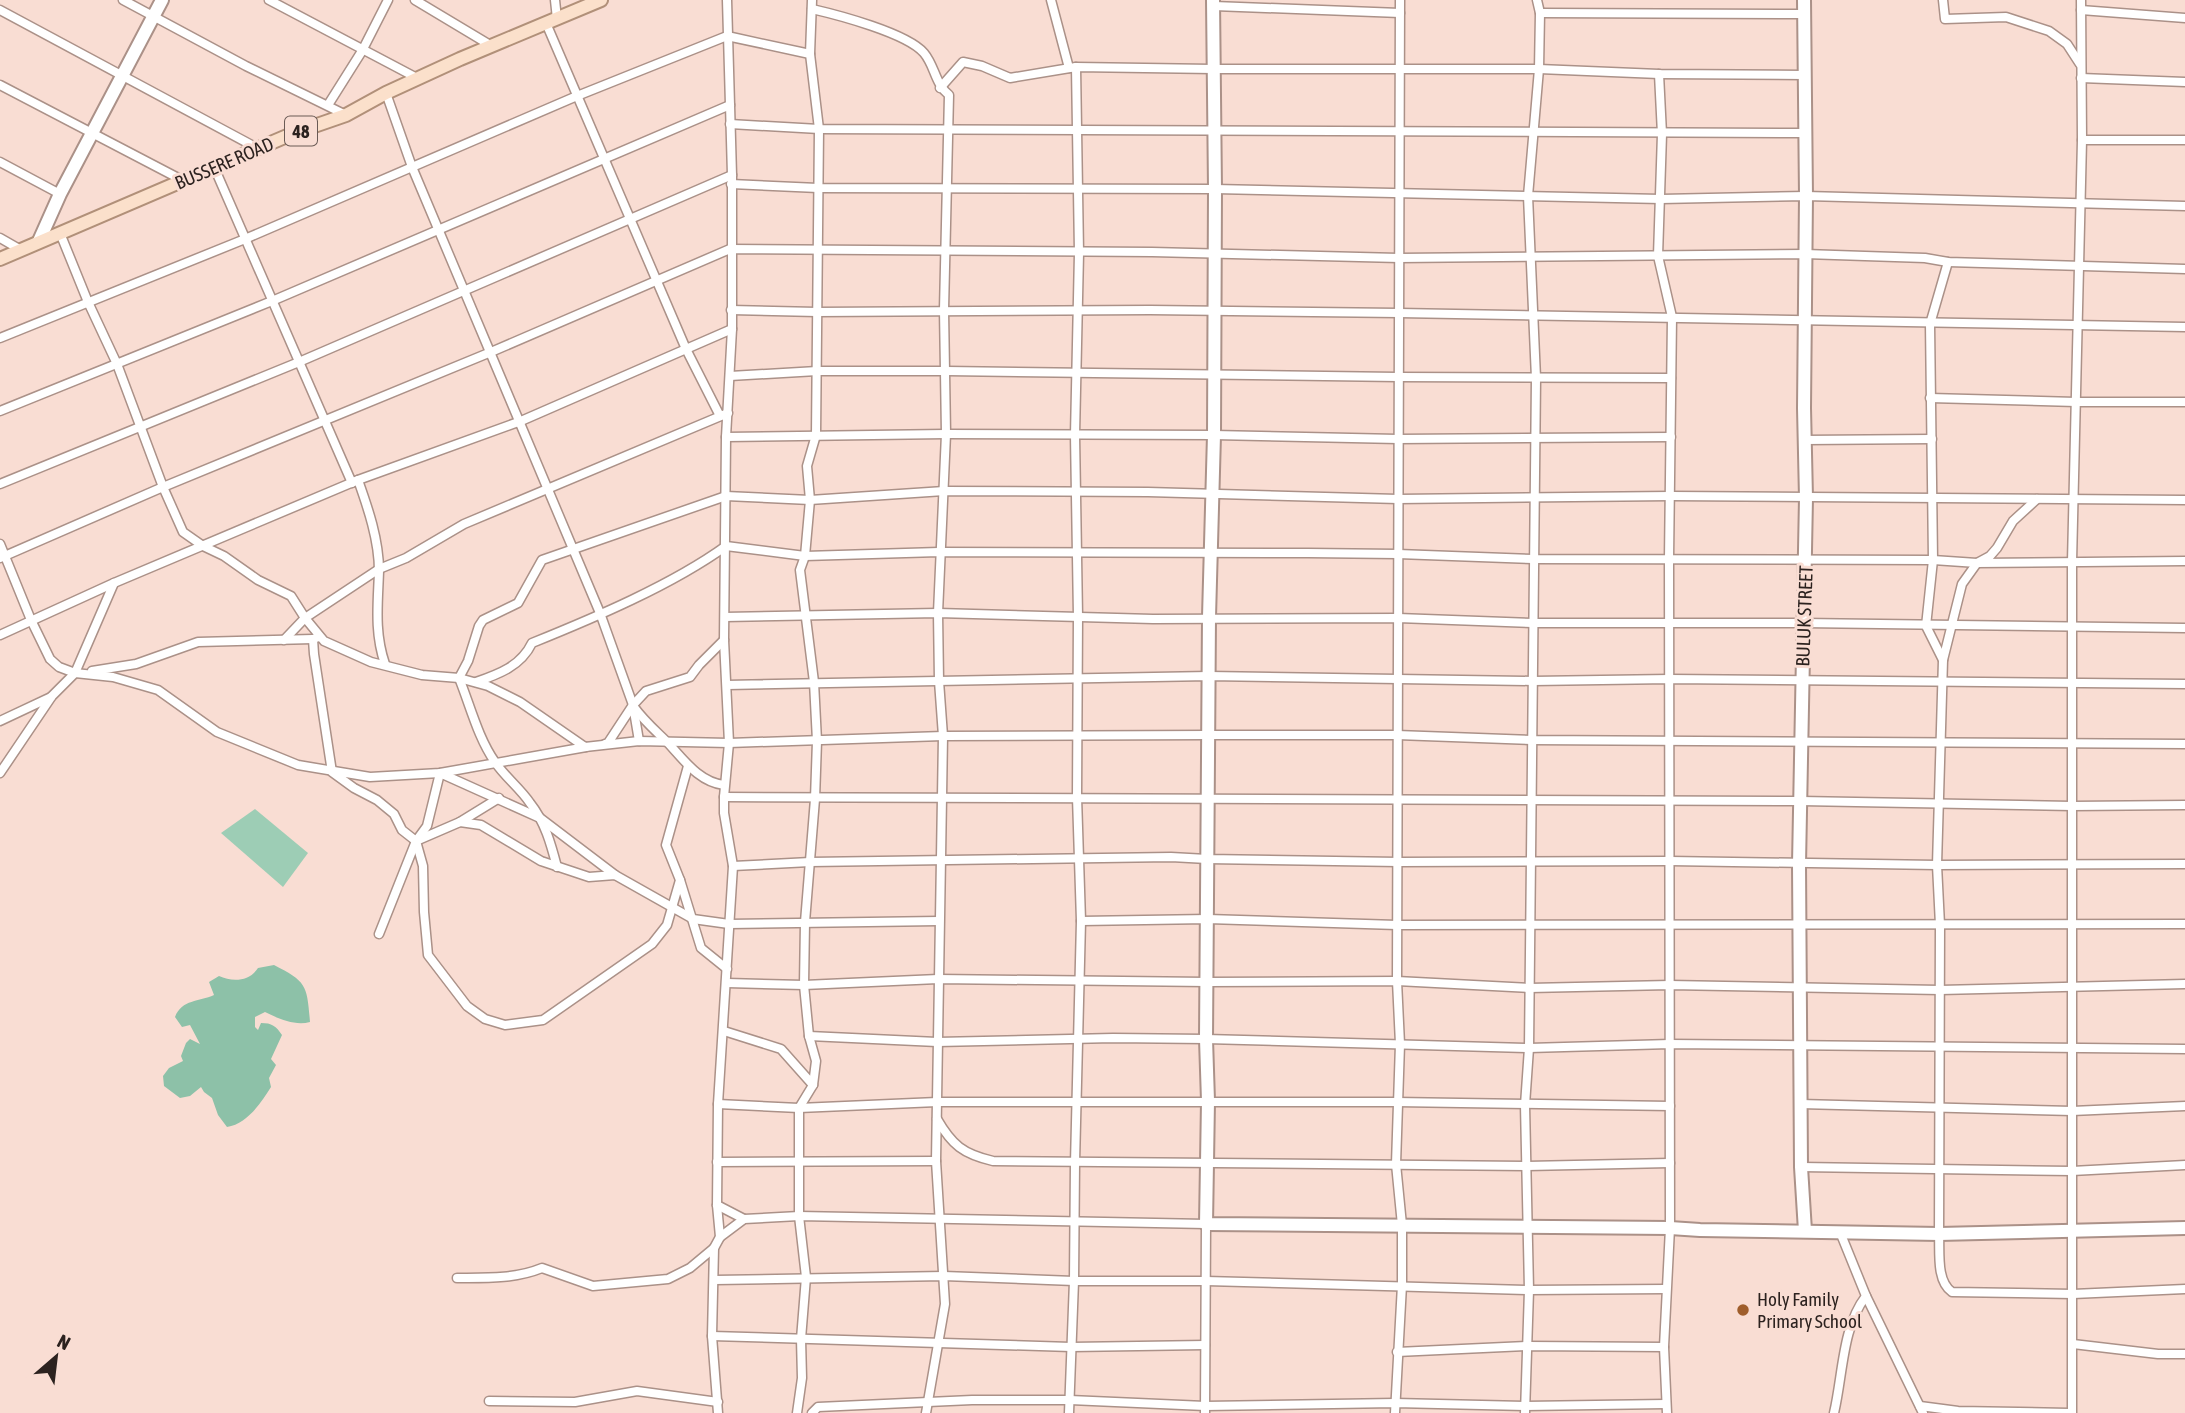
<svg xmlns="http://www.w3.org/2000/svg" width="2185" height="1413" font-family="'Asap Condensed',sans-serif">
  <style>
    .green { fill: #9dcdb5 }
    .forest { fill: #8dc1a8 }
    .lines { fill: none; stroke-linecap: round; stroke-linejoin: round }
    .street-casing { stroke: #ab9188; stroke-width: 11 }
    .secondary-casing { stroke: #ab9188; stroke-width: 16 }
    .primary-casing { stroke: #b19079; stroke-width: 16 }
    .street { stroke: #fff; stroke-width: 8 }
    .secondary { stroke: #fff; stroke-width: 12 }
    .primary { stroke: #fbe0cb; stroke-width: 12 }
    .poi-dot { fill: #9f5d2b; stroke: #f9ddd3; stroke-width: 2.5 }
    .labels { text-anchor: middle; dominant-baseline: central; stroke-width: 6; stroke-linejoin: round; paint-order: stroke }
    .shield { fill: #f9ddd3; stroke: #6a5a55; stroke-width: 2 }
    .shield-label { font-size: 18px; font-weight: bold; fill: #2c221f }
    .street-label { font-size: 19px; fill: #2c221f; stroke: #f9ddd3 }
    .poi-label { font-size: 19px; fill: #2c221f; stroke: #f9ddd3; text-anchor: start }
  </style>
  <rect width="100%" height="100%" fill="#f9ddd3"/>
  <!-- green -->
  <path class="green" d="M255,809L308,853L283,887L221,833Z"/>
  <!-- forest -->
  <path class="forest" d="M274,965C307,982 307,985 310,1022C295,1026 279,1019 265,1012L255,1017V1027L258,1030L261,1023C272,1023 276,1026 282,1035L271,1059L276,1065L269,1078L271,1087C261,1103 247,1124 227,1127L218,1115L212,1098L204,1092L201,1087L190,1096L180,1098L164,1086L163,1076L169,1068L183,1061L181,1056L186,1043L190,1039L200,1044L190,1025L182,1027L175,1017C182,999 199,1002 214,995L209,982L219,976C232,982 249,982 258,968Z"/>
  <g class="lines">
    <defs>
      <g id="street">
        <path d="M123,0L246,66L346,115"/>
        <path d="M269,0L417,78"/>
        <path d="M415,0L490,45"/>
        <path d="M555,0L557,19"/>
        <path d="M1051,0L1069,68"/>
        <path d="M1943,0L1945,19L2006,17L2049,31L2067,44L2080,64"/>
        <path d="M1214,6L1400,13"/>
        <path d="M812,9C838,15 907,33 924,53C935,66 935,84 949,95L944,310L946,434L938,613L939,681L943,736L936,1161L945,1304L926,1413"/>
        <path d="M0,10L259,149"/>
        <path d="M2081,10L2185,18"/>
        <path d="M1540,13L1804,14"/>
        <path d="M546,23L686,349L720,416"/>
        <path d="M810,54L812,0"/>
        <path d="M1659,74L1662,134L1658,256L1672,317L1669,559L1670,1228L1664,1347L1667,1413"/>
        <path d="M2081,78L2185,82"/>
        <path d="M0,85L182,180"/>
        <path d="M940,88L963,62L982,66L1010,78L1076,67L1213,69H1539L1659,74L1804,75"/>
        <path d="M386,93L412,167L600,613L633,705L639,741"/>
        <path d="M328,105L362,51L388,0"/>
        <path d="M730,124L819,129L1805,133"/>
        <path d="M2082,140H2185"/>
        <path d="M0,162L60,194"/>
        <path d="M214,167L352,483"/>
        <path d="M731,184L818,188L1215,189L1661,199L1806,196L2185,206"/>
        <path d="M60,233L88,302L117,364L163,487L183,532L203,546L224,556L258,580L291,596L305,618L284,640"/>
        <path d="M0,238L21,250"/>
        <path d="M1948,262L1930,324L1933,560L1926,626L1943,660L1937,865L1940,925L1939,1234C1940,1252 1936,1281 1952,1292L2073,1294L2185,1289"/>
        <path d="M731,310L817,312L1150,310L1399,313L2185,327"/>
        <path d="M0,338L245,239L577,96L727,36L810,54L819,129L816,435L807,466L810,500L805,556L800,570L814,682L817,741L815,799L805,922L804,985L809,1036L816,1061L813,1085L799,1108V1216L806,1277L801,1339L802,1378L797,1413"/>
        <path d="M730,376L817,371H947L1398,377L1671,378"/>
        <path d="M1930,398L2076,402H2185"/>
        <path d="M0,411L272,301L730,105"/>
        <path d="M728,413L464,524L406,558L379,569L305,618L324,641L371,662L422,675L459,678L488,686L520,702L585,747L639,741L729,743L943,736L1209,735H1397L1532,740L2185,744"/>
        <path d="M726,437L946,434L1214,435L1398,439L1671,437"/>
        <path d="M1804,440L1932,439"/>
        <path d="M358,480C368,508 379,540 379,571C378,603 374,632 385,664"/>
        <path d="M0,484L299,362L732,175"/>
        <path d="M0,544L31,620L50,659L59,667L75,673L113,677L158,690L217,732L298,765L370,777L440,773L586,747"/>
        <path d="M0,558L163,487L491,352L730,249L1152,252L1399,258L1805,254L1925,258L1948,262L2185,269"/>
        <path d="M725,617L938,613L1153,619L1398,618L1533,623H1803L2185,628"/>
        <path d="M0,635L114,583L358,480L521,421L732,329"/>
        <path d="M319,637L313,639L314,654L332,772L354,788L377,800L394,814L402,830L416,841L460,822L481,825L541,861L589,877L615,875L693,919L729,924L939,921"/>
        <path d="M1943,660L1962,584L1977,563L1990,556L1997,548L2013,521L2037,499"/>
        <path d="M92,671L136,664L198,642L313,639"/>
        <path d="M476,682C499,674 521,666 532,643C594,618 672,585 726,546L805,556L939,552L1308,553L1398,554L1533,559L1933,560L1977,563L2185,561"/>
        <path d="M727,685L1209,676L1533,681L1670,679L2185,684"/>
        <path d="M634,707C644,721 656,731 668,743C684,760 699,782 724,785"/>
        <path d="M0,721L51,697"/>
        <path d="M605,744L608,743L633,705L646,691L690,677L699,665L724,640"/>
        <path d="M0,773L52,696L75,673L114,583"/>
        <path d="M724,797L1801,801L2072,806L2185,805"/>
        <path d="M460,822L499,798"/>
        <path d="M416,841L423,866L424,912L428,955L467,1006L485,1019L505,1025L543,1020L652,944L667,925L680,880L666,845L688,766"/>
        <path d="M733,866L810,862L1171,857L1207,859L1399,862L1670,861L1937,865L2185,864"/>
        <path d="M557,867C551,844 545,822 530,803C520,788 505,777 495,762C478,738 470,705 459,678L468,661L479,626L483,620L518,603L542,560L726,496L810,500L944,491L1148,492L1398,499L1671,496L2185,500"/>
        <path d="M680,880L701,948L727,969"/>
        <path d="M1081,921L1208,919L1397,925L2185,924"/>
        <path d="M379,934L416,841L427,826L440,773L540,818L615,875"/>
        <path d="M727,983L804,985L938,979L1207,982L1397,981L1529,988L1670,985L1940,990L2185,984"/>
        <path d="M724,1031L781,1049L813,1085"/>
        <path d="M809,1036L937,1042L1113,1038L1206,1039L1529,1048L1670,1044L2185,1049"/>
        <path d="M718,1104L799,1108L937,1102H1396L1670,1106"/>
        <path d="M1800,1104L2072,1111L2185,1106"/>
        <path d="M937,1119C952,1145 963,1154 993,1161L1527,1166L1670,1163"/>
        <path d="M717,1162L936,1161"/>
        <path d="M1801,1167L2072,1171L2185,1165"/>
        <path d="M717,1205L744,1219"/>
        <path d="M720,1237L744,1219L799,1216L1206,1224L1205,1413"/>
        <path d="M457,1278C487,1278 515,1279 542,1268L593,1286L668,1279L690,1268L714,1248"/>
        <path d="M715,1280L944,1276L1074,1281H1206L1529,1290L1666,1289"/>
        <path d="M1866,1296L1923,1413"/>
        <path d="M712,1336L1071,1347L1205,1345"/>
        <path d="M2073,1344L2158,1354H2185"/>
        <path d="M1397,1352L1528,1346L1664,1347"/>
        <path d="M489,1401L575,1402L637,1391L718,1402"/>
        <path d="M1920,1406L1958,1411L2069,1413"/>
        <path d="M718,1413L712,1336L714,1248L720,1237L717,1205L718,1104L733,866L724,813V797L729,743L724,640L726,437L732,329V175L727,0"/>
        <path d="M812,1413L818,1407L972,1400H1070L1205,1406L1395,1403L1525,1406L1666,1404"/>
        <path d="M1069,1413L1074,1281L1075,1163L1081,921L1077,797L1078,616L1075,435L1079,253L1076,67"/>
        <path d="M1395,1413L1402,1285V1225L1396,1164L1400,1044L1397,981L1400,0"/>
        <path d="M1525,1413L1529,1290L1525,1105L1529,1048L1536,378L1528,196L1539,69L1540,13L1537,0"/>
        <path d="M1834,1413C1843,1375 1842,1327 1866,1296L1840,1232"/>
        <path d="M2072,1413V562L2082,140L2081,0"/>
      </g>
      <g id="secondary">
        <path d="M1213,0L1215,189L1214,435L1209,617L1206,1039L1208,1101L1206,1224L1670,1228L1700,1230L1939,1234L2185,1228"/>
        <path d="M1804,0L1806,196L1804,408L1806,498L1799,864L1801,1167L1805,1231"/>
        <path d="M39,241L60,194L162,0"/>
      </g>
      <path id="primary" d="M0,259L294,133L346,115L386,93L460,59L601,0"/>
    </defs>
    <!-- street casing -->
    <use href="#street" class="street-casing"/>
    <!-- secondary casing -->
    <use href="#secondary" class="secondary-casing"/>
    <!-- primary casing -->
    <use href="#primary" class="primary-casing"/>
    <!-- street -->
    <use href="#street" class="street"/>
    <!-- secondary -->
    <use href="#secondary" class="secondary"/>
    <!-- primary -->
    <use href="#primary" class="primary"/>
  </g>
  <!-- markers -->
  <circle class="poi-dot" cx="1743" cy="1310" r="7"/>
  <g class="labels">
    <!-- shield labels -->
    <rect class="shield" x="285" y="116.5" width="32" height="29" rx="5"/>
    <g class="shield-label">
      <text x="301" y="131">48</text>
    </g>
    <!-- street labels -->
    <g class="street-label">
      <text transform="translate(224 163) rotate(-23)">BUSSERE ROAD</text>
      <text transform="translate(1804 616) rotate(-88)">BULUK STREET</text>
    </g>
    <!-- poi labels -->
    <g class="poi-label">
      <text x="1757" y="1299">Holy Family<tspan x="1757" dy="22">Primary School</tspan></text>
    </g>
  </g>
  <!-- north arrow -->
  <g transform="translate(56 1357) rotate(28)" stroke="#f9ddd3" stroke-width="5" paint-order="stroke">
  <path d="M0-5L12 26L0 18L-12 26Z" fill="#2c221f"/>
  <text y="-10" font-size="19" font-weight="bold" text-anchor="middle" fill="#2c221f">N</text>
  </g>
</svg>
